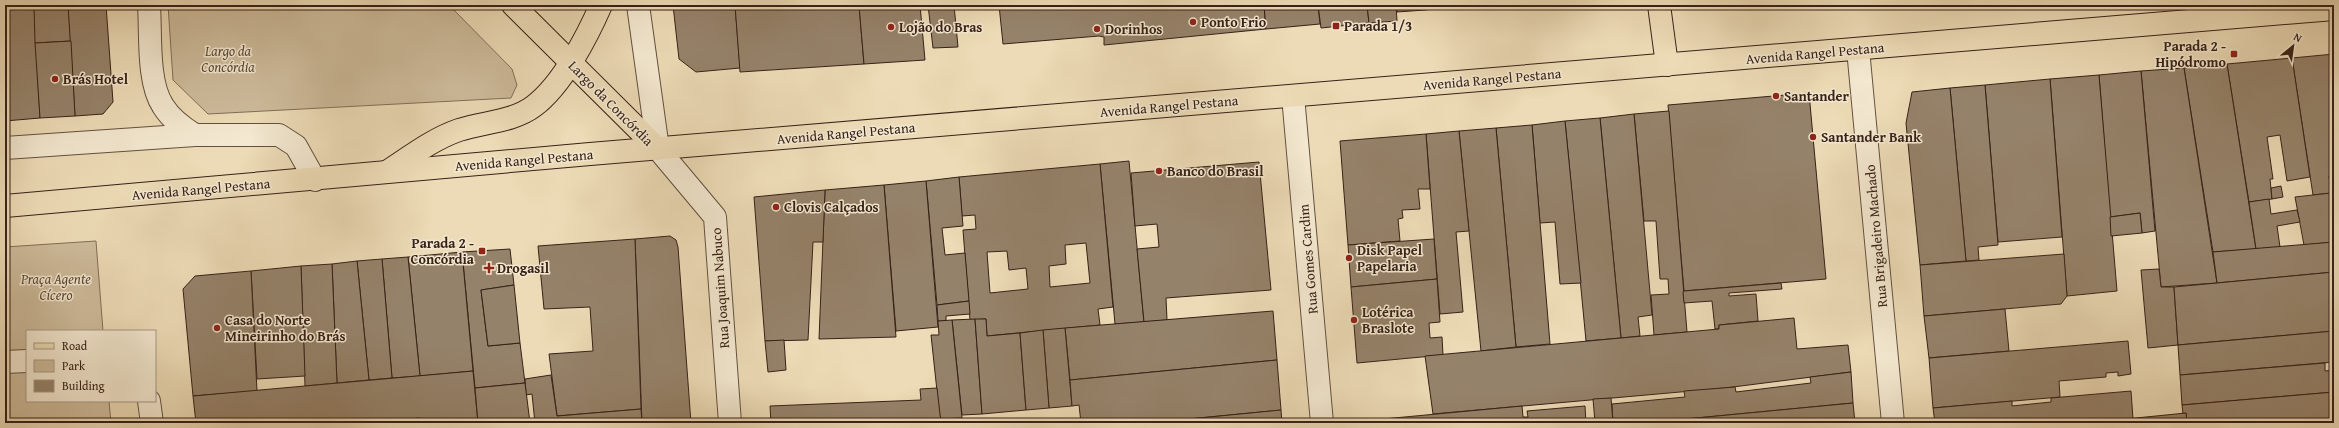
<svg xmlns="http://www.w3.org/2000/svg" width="2339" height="428" font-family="'Gentium Book Plus',serif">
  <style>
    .green { fill: #cdbb9b; stroke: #826e59 }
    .building { fill: #95826a; stroke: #372117; fill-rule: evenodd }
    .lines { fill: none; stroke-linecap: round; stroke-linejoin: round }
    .minor-casing { stroke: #64503f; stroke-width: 24 }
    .major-casing { stroke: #372117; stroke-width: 24 }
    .minor { stroke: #f3e8d0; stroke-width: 22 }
    .major { stroke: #ecdbb6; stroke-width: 22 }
    .poi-dot { fill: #8f2418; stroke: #f3e8d0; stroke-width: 1.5 }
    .labels { text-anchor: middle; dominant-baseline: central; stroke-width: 3; stroke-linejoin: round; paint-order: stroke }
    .poi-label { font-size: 14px; font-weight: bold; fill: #372117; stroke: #f3e8d0; text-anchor: start }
    .park-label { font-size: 14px; font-style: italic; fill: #5c4838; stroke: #f3e8d0 }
    .street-label { font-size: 14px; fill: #372117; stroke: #f3e8d0 }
  </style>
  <rect width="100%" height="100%" fill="#ecdbb6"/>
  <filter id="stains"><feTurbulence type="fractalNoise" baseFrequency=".005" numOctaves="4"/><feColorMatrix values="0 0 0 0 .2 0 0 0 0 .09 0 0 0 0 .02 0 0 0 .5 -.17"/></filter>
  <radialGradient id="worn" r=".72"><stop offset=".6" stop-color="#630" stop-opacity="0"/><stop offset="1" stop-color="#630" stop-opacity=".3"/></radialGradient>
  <!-- green -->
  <g class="green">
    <path d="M168,5H449L512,69L517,85L511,98L208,114L173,80Z"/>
    <path d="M96,241L103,331H27V401H109L111,423H5V247Z"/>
  </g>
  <!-- building -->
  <g class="building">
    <path d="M5,5H34L40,118L5,121Z"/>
    <path d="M34,5H68L71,41L35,43Z"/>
    <path d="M68,5H106L113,102L103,114L75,116Z"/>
    <path d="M673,5H735L740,68L696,72L679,59Z"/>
    <path d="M735,5H859L864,64L740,72Z"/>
    <path d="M859,5H920L925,60L864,64Z"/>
    <path d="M928,5H954L958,47L933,48Z"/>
    <path d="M999,5H1264L1266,29L1104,45V37L1099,36L1003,44Z"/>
    <path d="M1264,5H1318L1320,24L1266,29Z"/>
    <path d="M1318,5H1367L1369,23L1321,28Z"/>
    <path d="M1367,5H1396L1397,21L1369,23Z"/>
    <path d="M1396,5H1424L1425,10L1397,12Z"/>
    <path d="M1424,5H1451V7L1425,10Z"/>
    <path d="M1451,5H1479L1451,7Z"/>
    <path d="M1551,5H1586L1552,8Z"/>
    <path d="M71,41L75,116L40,118L35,43Z"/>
    <path d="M2334,54V175L2329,176L2331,193L2313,195L2292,58Z"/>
    <path d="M2292,58L2310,177L2287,181L2280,135L2267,137L2273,179H2270L2272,199L2249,202L2227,64Z"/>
    <path d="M2227,64L2256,249L2213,252L2184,68Z"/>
    <path d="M2184,68L2217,283L2161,287L2141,71Z"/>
    <path d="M2141,71L2155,231L2142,233L2140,213L2110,217L2099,75Z"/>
    <path d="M2099,75L2117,291L2067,296L2050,79Z"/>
    <path d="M2050,79L2062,237L1998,242L1985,85Z"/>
    <path d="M1985,85L1998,245L1978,247L1979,260L1966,261L1950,88Z"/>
    <path d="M1950,88L1966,261L1920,265L1906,123L1912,92Z"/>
    <path d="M1809,93L1826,279L1684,291L1668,105Z"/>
    <path d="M1669,111L1687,332L1654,335L1651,295L1669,294L1668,279H1660L1656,221H1644L1634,114Z"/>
    <path d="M1634,114L1652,315L1638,317L1640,336L1621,338L1600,118Z"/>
    <path d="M1600,118L1621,338L1586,341L1565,121Z"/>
    <path d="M1565,121L1581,283L1560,284L1555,222L1540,223L1532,125Z"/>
    <path d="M1532,125L1550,344L1516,347L1496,128Z"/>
    <path d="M1496,128L1516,347L1481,351L1459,131Z"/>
    <path d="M1459,131L1469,231L1456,232L1463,312L1440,314L1426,134Z"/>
    <path d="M1426,134L1430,189H1418L1420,209L1402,210L1403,218L1398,219L1400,241L1348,245L1340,141Z"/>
    <path d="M1129,161L1144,322L1115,324L1100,164Z"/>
    <path d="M1259,162L1271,290L1166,298L1167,320L1144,322L1137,249L1159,247L1157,224L1135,226L1131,173Z"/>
    <path d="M1100,164L1113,307L1098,309L1100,325L987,336L986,319L970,320L963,230L976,229L975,215L962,216L959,177ZM1086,243L1090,283L1050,287L1049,266L1066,264L1065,245ZM1007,251L1009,270L1026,268L1028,289L990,293L987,252Z"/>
    <path d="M959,177L963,226L942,228L945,255L965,253L969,301L937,305L926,181Z"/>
    <path d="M926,181L938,327L896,331L884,185Z"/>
    <path d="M884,185L896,337L819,339L825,190Z"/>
    <path d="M2281,186L2283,197L2272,199L2271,188Z"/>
    <path d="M825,190L823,242H813L808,340L765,341L754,197Z"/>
    <path d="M2331,193H2334V242L2304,245L2295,197Z"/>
    <path d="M2269,199L2271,214L2297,210L2300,222L2277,226L2280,247L2256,249L2249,202Z"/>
    <path d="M2140,213L2142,233L2111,236L2110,217Z"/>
    <path d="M670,236L676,240L678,247L691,423H642L635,239Z"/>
    <path d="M635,239L641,409L557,416L549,354L593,351L590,307L544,309L538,246Z"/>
    <path d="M1434,239L1437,279L1351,287L1348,245Z"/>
    <path d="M2334,242V272L2217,283L2213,252Z"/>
    <path d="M510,249L514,285L481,290L488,346L520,343L525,383L475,388L462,252Z"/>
    <path d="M462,252L473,371L420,376L408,257Z"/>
    <path d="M2064,254L2067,296L2061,304L1924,316L1920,265Z"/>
    <path d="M408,257L420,376L392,378L382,259Z"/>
    <path d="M382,259L392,378L369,380L357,261Z"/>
    <path d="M357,261L369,380L337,383L332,264Z"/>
    <path d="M332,264L337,383L305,386L301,266Z"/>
    <path d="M301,266L305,376L257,379L251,271Z"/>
    <path d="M2159,269L2161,287H2174L2178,345L2148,348L2141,270Z"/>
    <path d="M251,271L257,391L193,396L183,289L195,276Z"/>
    <path d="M2334,272V331L2178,345L2174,287Z"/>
    <path d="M1437,279L1440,322L1429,323L1430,338L1442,337L1443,355L1357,363L1351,287Z"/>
    <path d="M1781,283L1782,289L1729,293V296L1756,294L1758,321L1719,325V329H1715L1712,301L1684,303L1683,292L1684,291Z"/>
    <path d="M514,285L520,343L488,346L481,290Z"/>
    <path d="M969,301L970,314L946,316V321H938L937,305Z"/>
    <path d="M2005,309L2009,351L1929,358L1924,316Z"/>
    <path d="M1273,311L1277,360L1070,380L1065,328Z"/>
    <path d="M1794,318L1797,349L1848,345L1851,372L1725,388L1433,414L1425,356L1719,329V325Z"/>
    <path d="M975,319L982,414L962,415L952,320Z"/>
    <path d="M975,319H986L987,336L1020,333L1026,410L982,414Z"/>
    <path d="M952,320L962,418L940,419L931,335H939L938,321Z"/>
    <path d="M1065,328L1072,406L1049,408L1043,330Z"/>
    <path d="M1043,330L1049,408L1026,410L1020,333Z"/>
    <path d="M2334,331V362L2180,375L2178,345Z"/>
    <path d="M784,340L786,370L768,372L765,341Z"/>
    <path d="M2128,341L2131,374L2118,376V372L2106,373V377L2059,381L2060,397L1933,408L1929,358Z"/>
    <path d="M1277,360L1281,410L1148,423H1081L1079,405L1072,406L1070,380Z"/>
    <path d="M2325,363V371L2334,370V392L2182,405L2180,375Z"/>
    <path d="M473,371L478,423H421L420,418L355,423H196L193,396Z"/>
    <path d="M1851,372L1853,403L1644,423H1613L1612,404L1685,397L1684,391L1735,387L1736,392L1811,383L1810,377Z"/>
    <path d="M551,375L557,416L641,409L642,423H535L532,394L526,395L525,379Z"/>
    <path d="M525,383L530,423H478L475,388Z"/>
    <path d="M937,388L941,423H771L770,406L921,400L920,389Z"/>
    <path d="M2131,391L2133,419L2089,423H1935L1933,408L2012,401V406L2051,402V398Z"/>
    <path d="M2334,392V418L2281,423H2187L2186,413L2183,414L2182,405Z"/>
    <path d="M1611,398L1613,423H1586L1595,422L1593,399Z"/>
    <path d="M1853,403L1855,423H1738V421L1724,423H1644Z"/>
    <path d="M1522,406L1523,417H1528L1527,411L1585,406L1586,423H1362V421Z"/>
    <path d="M1281,410L1282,423H1148Z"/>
    <path d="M2186,413L2187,423H2106V421Z"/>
    <path d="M2334,418V423H2281Z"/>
  </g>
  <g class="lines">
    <defs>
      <g id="minor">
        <path d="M149,5C151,34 147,82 163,106C171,119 182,127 195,135"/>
        <path d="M638,5L658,149L715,217L730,423"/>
        <path d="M1858,49L1893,423"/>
        <path d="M1293,96L1322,423"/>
        <path d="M5,148L195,135H279L296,146L315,180"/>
        <path d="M5,362L27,361"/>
        <path d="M149,401L152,423"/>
      </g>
      <g id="major">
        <path d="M513,5L658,149"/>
        <path d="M1659,5L1667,65"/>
        <path d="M388,171C411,156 433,139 459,130C483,122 513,122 534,106C562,85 587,37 601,5"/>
        <path d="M5,206L590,154L2334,9"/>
      </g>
    </defs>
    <!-- minor casing -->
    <use href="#minor" class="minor-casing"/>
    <!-- major casing -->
    <use href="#major" class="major-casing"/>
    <!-- minor -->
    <use href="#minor" class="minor"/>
    <!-- major -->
    <use href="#major" class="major"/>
  </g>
  <!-- markers -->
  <g class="poi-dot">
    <circle cx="1193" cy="22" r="4"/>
    <rect x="1332" y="22" width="8" height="8" rx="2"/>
    <circle cx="891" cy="27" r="4"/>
    <circle cx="1097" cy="29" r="4"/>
    <rect x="2230" y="50" width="8" height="8" rx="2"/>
    <circle cx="55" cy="79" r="4"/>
    <circle cx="1776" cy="96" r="4"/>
    <circle cx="1813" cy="137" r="4"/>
    <circle cx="1159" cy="171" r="4"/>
    <circle cx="776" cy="207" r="4"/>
    <rect x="478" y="247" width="8" height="8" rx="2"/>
    <circle cx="1349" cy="258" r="4"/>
    <path d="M487 262h4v4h4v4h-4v4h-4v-4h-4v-4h4z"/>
    <circle cx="1354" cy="320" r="4"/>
    <circle cx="217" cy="328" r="4"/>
  </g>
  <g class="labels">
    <!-- poi labels -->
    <g class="poi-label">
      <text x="1201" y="22">Ponto Frio</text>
      <text x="1344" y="26">Parada 1/3</text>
      <text x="899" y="27">Lojão do Bras</text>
      <text x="1105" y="29">Dorinhos</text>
      <text x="2226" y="46" text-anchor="end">Parada 2 -<tspan x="2226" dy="16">Hipódromo</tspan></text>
      <text x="63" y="79">Brás Hotel</text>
      <text x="1784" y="96">Santander</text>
      <text x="1821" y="137">Santander Bank</text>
      <text x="1167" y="171">Banco do Brasil</text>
      <text x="784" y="207">Clovis Calçados</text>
      <text x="474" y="243" text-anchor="end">Parada 2 -<tspan x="474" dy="16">Concórdia</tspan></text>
      <text x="1357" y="250">Disk Papel<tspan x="1357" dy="16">Papelaria</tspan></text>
      <text x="497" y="268">Drogasil</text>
      <text x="1362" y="312">Lotérica<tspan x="1362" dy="16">Braslote</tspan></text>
      <text x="225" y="320">Casa do Norte<tspan x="225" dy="16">Mineirinho do Brás</tspan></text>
    </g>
    <!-- park labels -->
    <g class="park-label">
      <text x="228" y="51">Largo da<tspan x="228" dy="16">Concórdia</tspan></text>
      <text x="56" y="279">Praça Agente<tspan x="56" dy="16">Cícero</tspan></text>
    </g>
    <!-- street labels -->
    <g class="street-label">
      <text transform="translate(1815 53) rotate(-5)">Avenida Rangel Pestana</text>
      <text transform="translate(1492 79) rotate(-5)">Avenida Rangel Pestana</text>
      <text transform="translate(611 103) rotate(45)">Largo da Concórdia</text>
      <text transform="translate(1169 106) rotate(-5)">Avenida Rangel Pestana</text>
      <text transform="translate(846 133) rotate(-5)">Avenida Rangel Pestana</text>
      <text transform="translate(524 160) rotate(-5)">Avenida Rangel Pestana</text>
      <text transform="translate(201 189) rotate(-5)">Avenida Rangel Pestana</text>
      <text transform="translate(1876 236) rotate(-95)">Rua Brigadeiro Machado</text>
      <text transform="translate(1308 259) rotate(-95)">Rua Gomes Cardim</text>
      <text transform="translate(720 288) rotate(-94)">Rua Joaquim Nabuco</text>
    </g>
  </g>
  <!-- margin -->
  <rect width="2339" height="428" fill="none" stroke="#ecdbb6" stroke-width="20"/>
  <rect x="6" y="6" width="2327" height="416" fill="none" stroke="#372117" stroke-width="2"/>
  <rect x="10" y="10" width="2319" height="408" fill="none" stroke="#372117"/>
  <!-- legend -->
  <rect x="26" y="330" width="130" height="72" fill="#f3e8d0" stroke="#a89886"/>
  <rect x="34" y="343" width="20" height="6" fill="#ecdbb6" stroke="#a89886"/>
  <text x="62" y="350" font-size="12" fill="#372117">Road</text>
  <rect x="34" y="360" width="20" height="12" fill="#cdbb9b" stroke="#a89886"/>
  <text x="62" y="370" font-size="12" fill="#372117">Park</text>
  <rect x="34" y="380" width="20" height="12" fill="#95826a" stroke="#a89886"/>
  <text x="62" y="390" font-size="12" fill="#372117">Building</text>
  <!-- north arrow -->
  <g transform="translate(2293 46) rotate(29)" stroke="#f3e8d0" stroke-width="3" paint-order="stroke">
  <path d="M0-3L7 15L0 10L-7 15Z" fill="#372117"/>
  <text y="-6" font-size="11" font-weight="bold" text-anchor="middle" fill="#372117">N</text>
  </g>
  <rect width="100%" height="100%" filter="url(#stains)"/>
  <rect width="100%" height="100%" fill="url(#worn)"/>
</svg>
